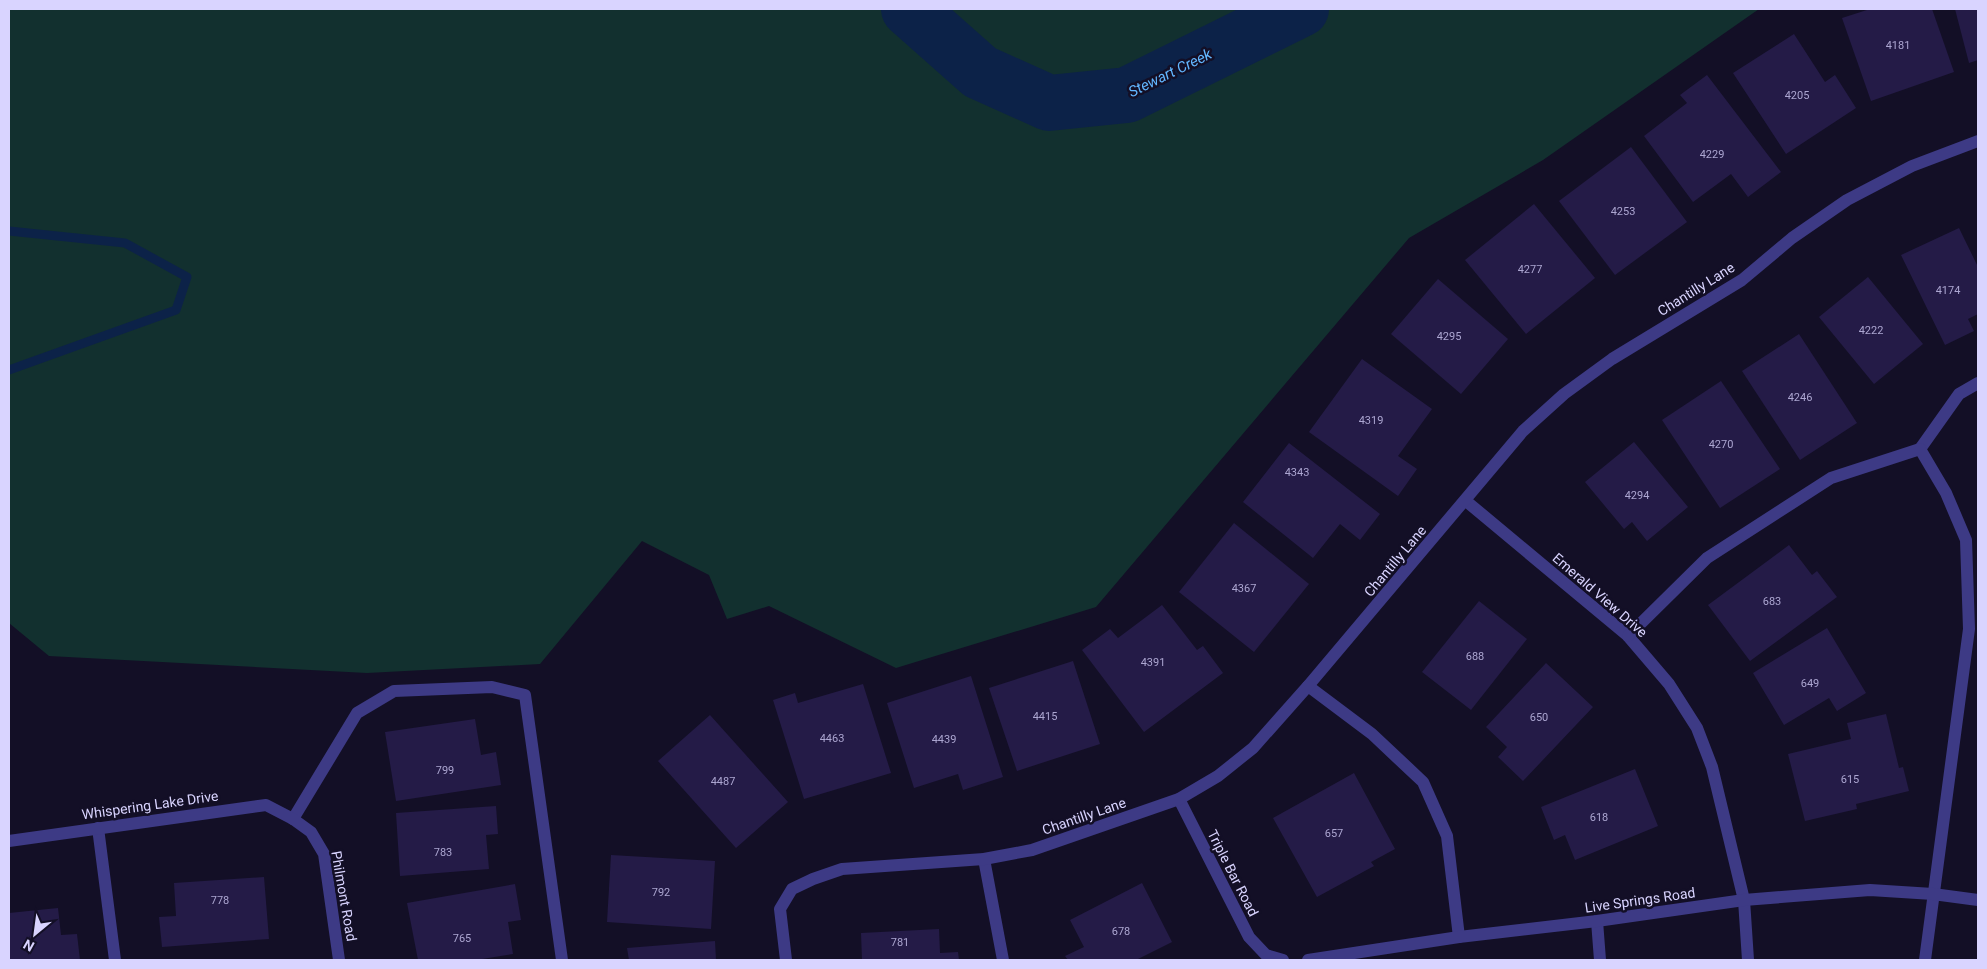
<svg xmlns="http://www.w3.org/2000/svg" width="1987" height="969" font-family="Roboto,sans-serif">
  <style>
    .green { fill: #12302f }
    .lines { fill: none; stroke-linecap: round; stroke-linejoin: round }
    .stream { stroke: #0c2248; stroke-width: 9 }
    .river { stroke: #0c2248; stroke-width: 56 }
    .building { fill: #241b47 }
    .minor { stroke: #3d3a85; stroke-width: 12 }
    .labels { text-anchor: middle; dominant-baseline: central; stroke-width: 5; stroke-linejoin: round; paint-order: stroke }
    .number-label { font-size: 11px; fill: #aca6d1 }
    .street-label { font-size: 14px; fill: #d9d4ff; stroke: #130f26 }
    .water-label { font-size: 15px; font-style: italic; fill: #62b6ff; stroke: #130f26 }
  </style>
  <rect width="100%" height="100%" fill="#130f26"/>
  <!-- green -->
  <path class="green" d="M9,9H1759L1543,160L1409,238L1096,607L896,668L769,606L727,619L709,575L642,541L540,664L367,673L49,656L9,623Z"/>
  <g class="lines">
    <!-- stream -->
    <path class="stream" d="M9,231L125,243L187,277L176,310L9,370"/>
    <!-- river -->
    <path class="river" d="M909,9L980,72L1049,103L1127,95L1301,9"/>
  </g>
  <!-- building -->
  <g class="building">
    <path d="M1870,9H1932L1954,72L1871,101L1842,18Z"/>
    <path d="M1955,9H1978V60L1969,63Z"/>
    <path d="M1794,34L1825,82L1835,75L1856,108L1786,154L1733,73Z"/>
    <path d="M1707,75L1781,172L1748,197L1731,174L1693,202L1644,136L1687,103L1680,95Z"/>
    <path d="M1631,147L1687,222L1615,275L1559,201Z"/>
    <path d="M1534,204L1595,278L1526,334L1465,260Z"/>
    <path d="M1959,228L1978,267V314L1968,319L1974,331L1945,345L1901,255Z"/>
    <path d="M1868,277L1923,344L1874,384L1819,317Z"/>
    <path d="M1438,279L1508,339L1461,394L1391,334Z"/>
    <path d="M1799,334L1857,423L1800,460L1742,371Z"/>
    <path d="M1362,359L1432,409L1398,456L1417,469L1398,496L1309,432Z"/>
    <path d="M1721,381L1780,469L1720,508L1662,420Z"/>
    <path d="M1634,442L1688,507L1647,541L1632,522L1624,529L1585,482Z"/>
    <path d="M1289,443L1380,514L1360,540L1340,524L1313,558L1243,502Z"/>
    <path d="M1234,523L1309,584L1254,652L1179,592Z"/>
    <path d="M1789,545L1812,575L1817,571L1837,597L1750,661L1708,605Z"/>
    <path d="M1479,601L1527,639L1471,710L1422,672Z"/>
    <path d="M1162,605L1197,650L1203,646L1223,673L1144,732L1082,650L1110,629L1118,638Z"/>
    <path d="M1827,628L1866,693L1837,711L1829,698L1784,725L1753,673Z"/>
    <path d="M1073,661L1100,744L1017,771L989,688Z"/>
    <path d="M1546,663L1593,707L1523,781L1498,757L1507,747L1486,727Z"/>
    <path d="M971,676L1003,777L963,790L958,774L914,788L887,703Z"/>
    <path d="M863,684L891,773L804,799L773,700L795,693L798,703Z"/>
    <path d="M1886,714L1899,768L1903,767L1909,791L1856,804L1857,809L1805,821L1788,754L1851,739L1847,723Z"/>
    <path d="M710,715L788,802L736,848L658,761Z"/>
    <path d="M475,719L481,755L496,752L501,785L396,801L385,732Z"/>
    <path d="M1635,769L1658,826L1575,860L1565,835L1554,840L1541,807Z"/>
    <path d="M1354,773L1395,849L1371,862L1374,866L1317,897L1273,818Z"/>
    <path d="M496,806L498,834L486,835L489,869L400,876L396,813Z"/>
    <path d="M611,855L715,861L711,929L607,922Z"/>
    <path d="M264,877L269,939L162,947L159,917L176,916L174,883Z"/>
    <path d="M1142,883L1172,942L1136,960H1068L1065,956L1084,947L1070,920Z"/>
    <path d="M515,884L521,920L508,922L513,954L476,960H418L407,903Z"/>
    <path d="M58,908L61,935L77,934L80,960H9V913Z"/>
    <path d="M939,929L940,953L958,952L959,960H862L861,933Z"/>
    <path d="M715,941L716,960H629L627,948Z"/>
  </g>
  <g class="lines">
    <!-- minor -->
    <g class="minor">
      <path d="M1920,449L1959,394L1978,383"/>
      <path d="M1466,501L1628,636L1669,684L1697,728L1712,767L1744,900L1748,960"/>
      <path d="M1628,636L1707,558L1831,478L1920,449L1946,493L1966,540L1969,629L1925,960"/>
      <path d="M1308,686L1372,734L1423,782L1447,836L1459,937"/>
      <path d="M1179,799L1249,937L1266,955L1283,960"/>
      <path d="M293,819L357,713L394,691L492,687L525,695L562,960"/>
      <path d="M98,828L115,960"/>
      <path d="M9,841L266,805L293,819L311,832L324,854L339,960"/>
      <path d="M984,859L1003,960"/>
      <path d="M1597,921L1600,960"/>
      <path d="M786,960L780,909L792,889L813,879L842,869L984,859L1032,850L1179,799L1218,776L1253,748L1308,686L1523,431L1564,394L1612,359L1742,280L1792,238L1847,200L1912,166L1978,141"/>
      <path d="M1308,960L1459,937L1597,921L1744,900L1870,890L1933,894L1978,900"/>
    </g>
  </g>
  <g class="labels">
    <!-- number labels -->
    <g class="number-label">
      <text x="1898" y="45">4181</text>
      <text x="1797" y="95">4205</text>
      <text x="1712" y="154">4229</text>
      <text x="1623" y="211">4253</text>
      <text x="1530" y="269">4277</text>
      <text x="1948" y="290">4174</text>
      <text x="1871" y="330">4222</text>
      <text x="1449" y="336">4295</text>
      <text x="1800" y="397">4246</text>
      <text x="1371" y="420">4319</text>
      <text x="1721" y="444">4270</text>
      <text x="1297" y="472">4343</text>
      <text x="1637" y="495">4294</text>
      <text x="1244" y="588">4367</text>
      <text x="1772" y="601">683</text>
      <text x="1475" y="656">688</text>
      <text x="1153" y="662">4391</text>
      <text x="1810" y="683">649</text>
      <text x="1045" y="716">4415</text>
      <text x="1539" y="717">650</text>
      <text x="832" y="738">4463</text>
      <text x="944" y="739">4439</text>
      <text x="445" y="770">799</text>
      <text x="1850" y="779">615</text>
      <text x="723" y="781">4487</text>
      <text x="1599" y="817">618</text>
      <text x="1334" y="833">657</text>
      <text x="443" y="852">783</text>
      <text x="661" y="892">792</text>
      <text x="220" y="900">778</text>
      <text x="1121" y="931">678</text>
      <text x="462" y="938">765</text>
      <text x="900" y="942">781</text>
    </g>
    <!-- street labels -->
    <g class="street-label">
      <text transform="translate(1696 289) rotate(-32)">Chantilly Lane</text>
      <text transform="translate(1395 561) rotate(-50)">Chantilly Lane</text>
      <text transform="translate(1600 595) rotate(41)">Emerald View Drive</text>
      <text transform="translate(150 805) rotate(-8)">Whispering Lake Drive</text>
      <text transform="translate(1084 816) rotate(-19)">Chantilly Lane</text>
      <text transform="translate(1233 873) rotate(63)">Triple Bar Road</text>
      <text transform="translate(344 896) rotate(80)">Philmont Road</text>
      <text transform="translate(1640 900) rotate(-8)">Live Springs Road</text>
    </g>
    <!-- water labels -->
    <g class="water-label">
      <text transform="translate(1170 73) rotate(-26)">Stewart Creek</text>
    </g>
  </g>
  <!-- border -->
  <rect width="1987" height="969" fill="none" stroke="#d9d4ff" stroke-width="20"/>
  <!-- north arrow -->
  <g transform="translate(35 934) rotate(209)" stroke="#130f26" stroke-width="4" paint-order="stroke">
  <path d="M0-4L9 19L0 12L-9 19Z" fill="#d9d4ff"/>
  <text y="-8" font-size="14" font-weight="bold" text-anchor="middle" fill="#d9d4ff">N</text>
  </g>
</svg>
